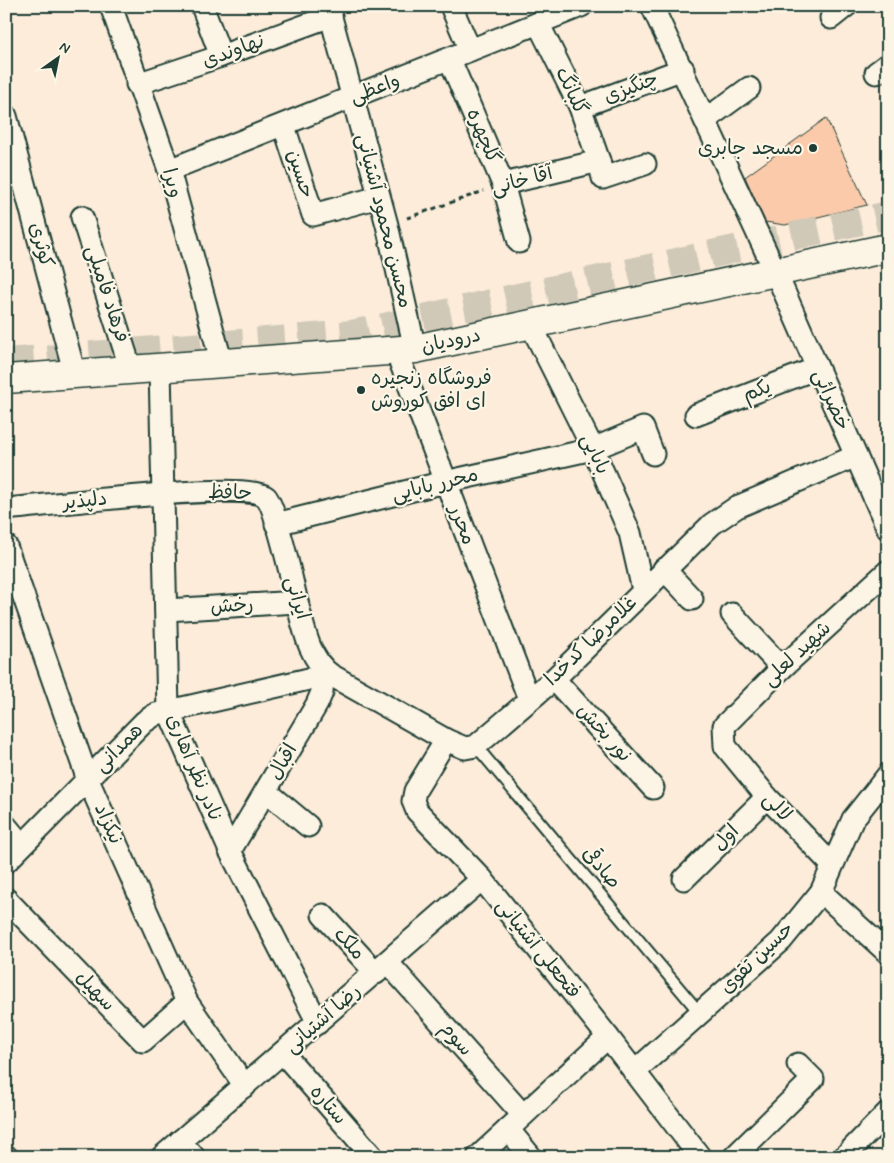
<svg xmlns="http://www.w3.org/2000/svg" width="894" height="1163" font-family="Mynerve,'Playpen Sans Arabic',sans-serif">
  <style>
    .building { fill: #fbcaaa; stroke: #1f3d34 }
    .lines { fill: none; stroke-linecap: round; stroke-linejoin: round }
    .primary-tunnel { stroke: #d0c9b8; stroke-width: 28; stroke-dasharray: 28 14; stroke-linecap: butt }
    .service-casing { stroke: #1f3d34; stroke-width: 14 }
    .minor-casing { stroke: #1f3d34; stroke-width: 25 }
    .secondary-casing { stroke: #1f3d34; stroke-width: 31 }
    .path { stroke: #1f3d34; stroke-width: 3; stroke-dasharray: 5 4; stroke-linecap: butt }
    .service { stroke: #fcf5e5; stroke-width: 10 }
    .minor { stroke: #fcf5e5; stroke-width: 21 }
    .secondary { stroke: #fcf5e5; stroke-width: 28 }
    .poi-dot { fill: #1f3d34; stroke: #fcf5e5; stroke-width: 2 }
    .labels { text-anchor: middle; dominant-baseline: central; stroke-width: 4.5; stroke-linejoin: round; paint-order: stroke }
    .street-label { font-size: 20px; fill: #1f3d34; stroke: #fcf5e5 }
    .poi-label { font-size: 20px; fill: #1f3d34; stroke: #fcf5e5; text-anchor: end }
  </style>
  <rect width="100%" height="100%" fill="#fcecd9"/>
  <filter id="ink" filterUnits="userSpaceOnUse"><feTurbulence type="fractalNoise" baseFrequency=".02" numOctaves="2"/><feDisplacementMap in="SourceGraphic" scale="10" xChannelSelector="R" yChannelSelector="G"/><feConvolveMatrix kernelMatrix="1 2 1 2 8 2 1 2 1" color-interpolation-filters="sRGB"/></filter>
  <g filter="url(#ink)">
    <!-- building -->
    <path class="building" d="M826,118L867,205L785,225L765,222L745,177Z"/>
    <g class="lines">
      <!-- primary-tunnel -->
      <path class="primary-tunnel" d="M6,362L352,334L888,215"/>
      <defs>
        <path id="service" d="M476,746L699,1012"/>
        <g id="minor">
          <path d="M111,6L169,170L222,364"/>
          <path d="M202,6L221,56"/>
          <path d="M328,6L387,225L415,349"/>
          <path d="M451,6L470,50"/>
          <path d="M652,6L775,271L888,529"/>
          <path d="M831,18L846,6"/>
          <path d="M538,23L580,107L599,161"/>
          <path d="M450,60L503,184L519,242"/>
          <path d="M876,73L888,64"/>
          <path d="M137,84L221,56L331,16"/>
          <path d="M580,107L683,69"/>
          <path d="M6,116L75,375"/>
          <path d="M705,120L749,88"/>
          <path d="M284,126L313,215L379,197"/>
          <path d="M169,170L581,6"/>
          <path d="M503,184L599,161L603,178L645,164"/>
          <path d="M82,217L131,370"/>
          <path d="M531,325L593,449L630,533L643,590"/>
          <path d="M396,351L529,699"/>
          <path d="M160,369L168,710L230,851L318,1023"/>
          <path d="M696,415L817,368"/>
          <path d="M6,509C41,506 249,480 266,497C275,506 292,580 296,598C303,624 308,659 331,675L446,740L465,748L476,746L554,679L712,524L737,507L856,456"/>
          <path d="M276,524L445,482L593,449L643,428L653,454"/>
          <path d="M6,546L88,780L187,1002L245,1086"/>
          <path d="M664,569L692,599"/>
          <path d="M166,610L297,602"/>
          <path d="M732,614L782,668"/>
          <path d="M554,679L653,788"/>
          <path d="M446,740L415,791L413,801L417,811L482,879L608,1037L700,1157"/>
          <path d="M266,791L308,826"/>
          <path d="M6,826L22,845"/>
          <path d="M230,851L317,704L322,692L323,670"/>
          <path d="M6,862L144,722L156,714L322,676"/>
          <path d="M832,865L767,797L725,746L724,726L782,668L888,571"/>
          <path d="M684,879L767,797"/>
          <path d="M821,892L888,953"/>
          <path d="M6,899L143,1041L187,1002"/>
          <path d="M323,915L376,973"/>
          <path d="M388,963L523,1115"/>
          <path d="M283,1053L373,1157"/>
          <path d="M634,1072L781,941L821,892L853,819L888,775"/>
          <path d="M508,1129L531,1157"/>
          <path d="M180,1141L194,1157"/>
          <path d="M6,1156L7,1157"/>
          <path d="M162,1157L482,879"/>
          <path d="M478,1157L608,1037"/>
          <path d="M734,1157L813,1079L798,1064"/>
          <path d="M844,1157L888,1112"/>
        </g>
        <path id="secondary" d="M6,379L415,349L888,248"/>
      </defs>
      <!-- service casing -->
      <use href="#service" class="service-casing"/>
      <!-- minor casing -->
      <use href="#minor" class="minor-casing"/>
      <!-- secondary casing -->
      <use href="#secondary" class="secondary-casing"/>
      <!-- path -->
      <path class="path" d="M407,218L484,191"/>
      <!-- service -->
      <use href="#service" class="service"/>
      <!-- minor -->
      <use href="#minor" class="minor"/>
      <!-- secondary -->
      <use href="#secondary" class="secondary"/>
    </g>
  </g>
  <!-- markers -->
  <g class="poi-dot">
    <circle cx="813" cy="148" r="5"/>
    <circle cx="361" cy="390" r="5"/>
  </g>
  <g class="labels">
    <!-- street labels -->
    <g class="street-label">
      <text transform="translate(234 51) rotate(-20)">نهاوندی</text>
      <text transform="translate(631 88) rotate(-21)">چنگیزی</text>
      <text transform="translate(375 89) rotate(-21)">واعظی</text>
      <text transform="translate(571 91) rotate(65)">گلبانگ</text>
      <text transform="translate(483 136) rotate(67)">گلچهره</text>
      <text transform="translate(300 174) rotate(72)">حسین</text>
      <text transform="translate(522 181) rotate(-15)">آقا خانی</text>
      <text transform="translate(172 183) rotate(74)">ویرا</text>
      <text transform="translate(384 221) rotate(76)">محسن محمود آشتیانی</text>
      <text transform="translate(41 245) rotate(75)">کوثری</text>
      <text transform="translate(107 294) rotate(72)">فرهاد فامیلی</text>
      <text transform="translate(451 341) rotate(-12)">درودیان</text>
      <text transform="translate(757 391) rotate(-21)">یکم</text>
      <text transform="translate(831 400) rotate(66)">خضرائی</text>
      <text transform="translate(595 454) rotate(65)">بابایی</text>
      <text transform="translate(435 485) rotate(-14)">محرر بابایی</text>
      <text transform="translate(230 493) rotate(1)">حافظ</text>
      <text transform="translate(85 501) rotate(-6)">دلپذیر</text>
      <text transform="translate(462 525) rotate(69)">محرر</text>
      <text transform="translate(297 598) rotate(74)">ایرانی</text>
      <text transform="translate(232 606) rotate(-3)">رخش</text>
      <text transform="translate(591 641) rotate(-44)">غلامرضا کدخدا</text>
      <text transform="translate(797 654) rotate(-43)">شهید لعلی</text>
      <text transform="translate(604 733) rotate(48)">نور بخش</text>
      <text transform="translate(119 748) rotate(-45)">همدانی</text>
      <text transform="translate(283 762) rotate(-60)">اقبال</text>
      <text transform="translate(194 768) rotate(67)">نادر نظر آهاری</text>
      <text transform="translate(777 807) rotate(47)">لالی</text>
      <text transform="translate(108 824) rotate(66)">نیکزاد</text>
      <text transform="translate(726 838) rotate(-45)">اول</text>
      <text transform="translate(601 868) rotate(50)">صادقی</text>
      <text transform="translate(349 944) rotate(48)">ملک</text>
      <text transform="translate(538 949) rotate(51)">فتحعلی آشتیانی</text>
      <text transform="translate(757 958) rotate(-44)">حسین تقوی</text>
      <text transform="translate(95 991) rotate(46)">سهیل</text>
      <text transform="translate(323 1019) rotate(-41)">رضا آشتیانی</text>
      <text transform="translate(456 1039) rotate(49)">سوم</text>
      <text transform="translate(328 1105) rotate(49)">ستاره</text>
    </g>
    <!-- poi labels -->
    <g class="poi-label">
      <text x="803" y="148">مسجد جابری</text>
      <text x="371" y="378" text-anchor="start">فروشگاه زنجیره<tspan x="371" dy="23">ای افق کوروش</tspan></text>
    </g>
  </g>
  <!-- margin -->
  <rect width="894" height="1163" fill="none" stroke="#fcf5e5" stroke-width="25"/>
  <rect x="12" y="12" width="869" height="1138" fill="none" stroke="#1f3d34" stroke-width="2" filter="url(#ink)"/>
  <!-- north arrow -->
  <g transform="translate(58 58) rotate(33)" stroke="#fcf5e5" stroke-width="4" paint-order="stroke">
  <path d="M0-4L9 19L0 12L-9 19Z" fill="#1f3d34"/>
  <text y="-8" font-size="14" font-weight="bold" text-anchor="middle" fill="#1f3d34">N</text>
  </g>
</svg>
